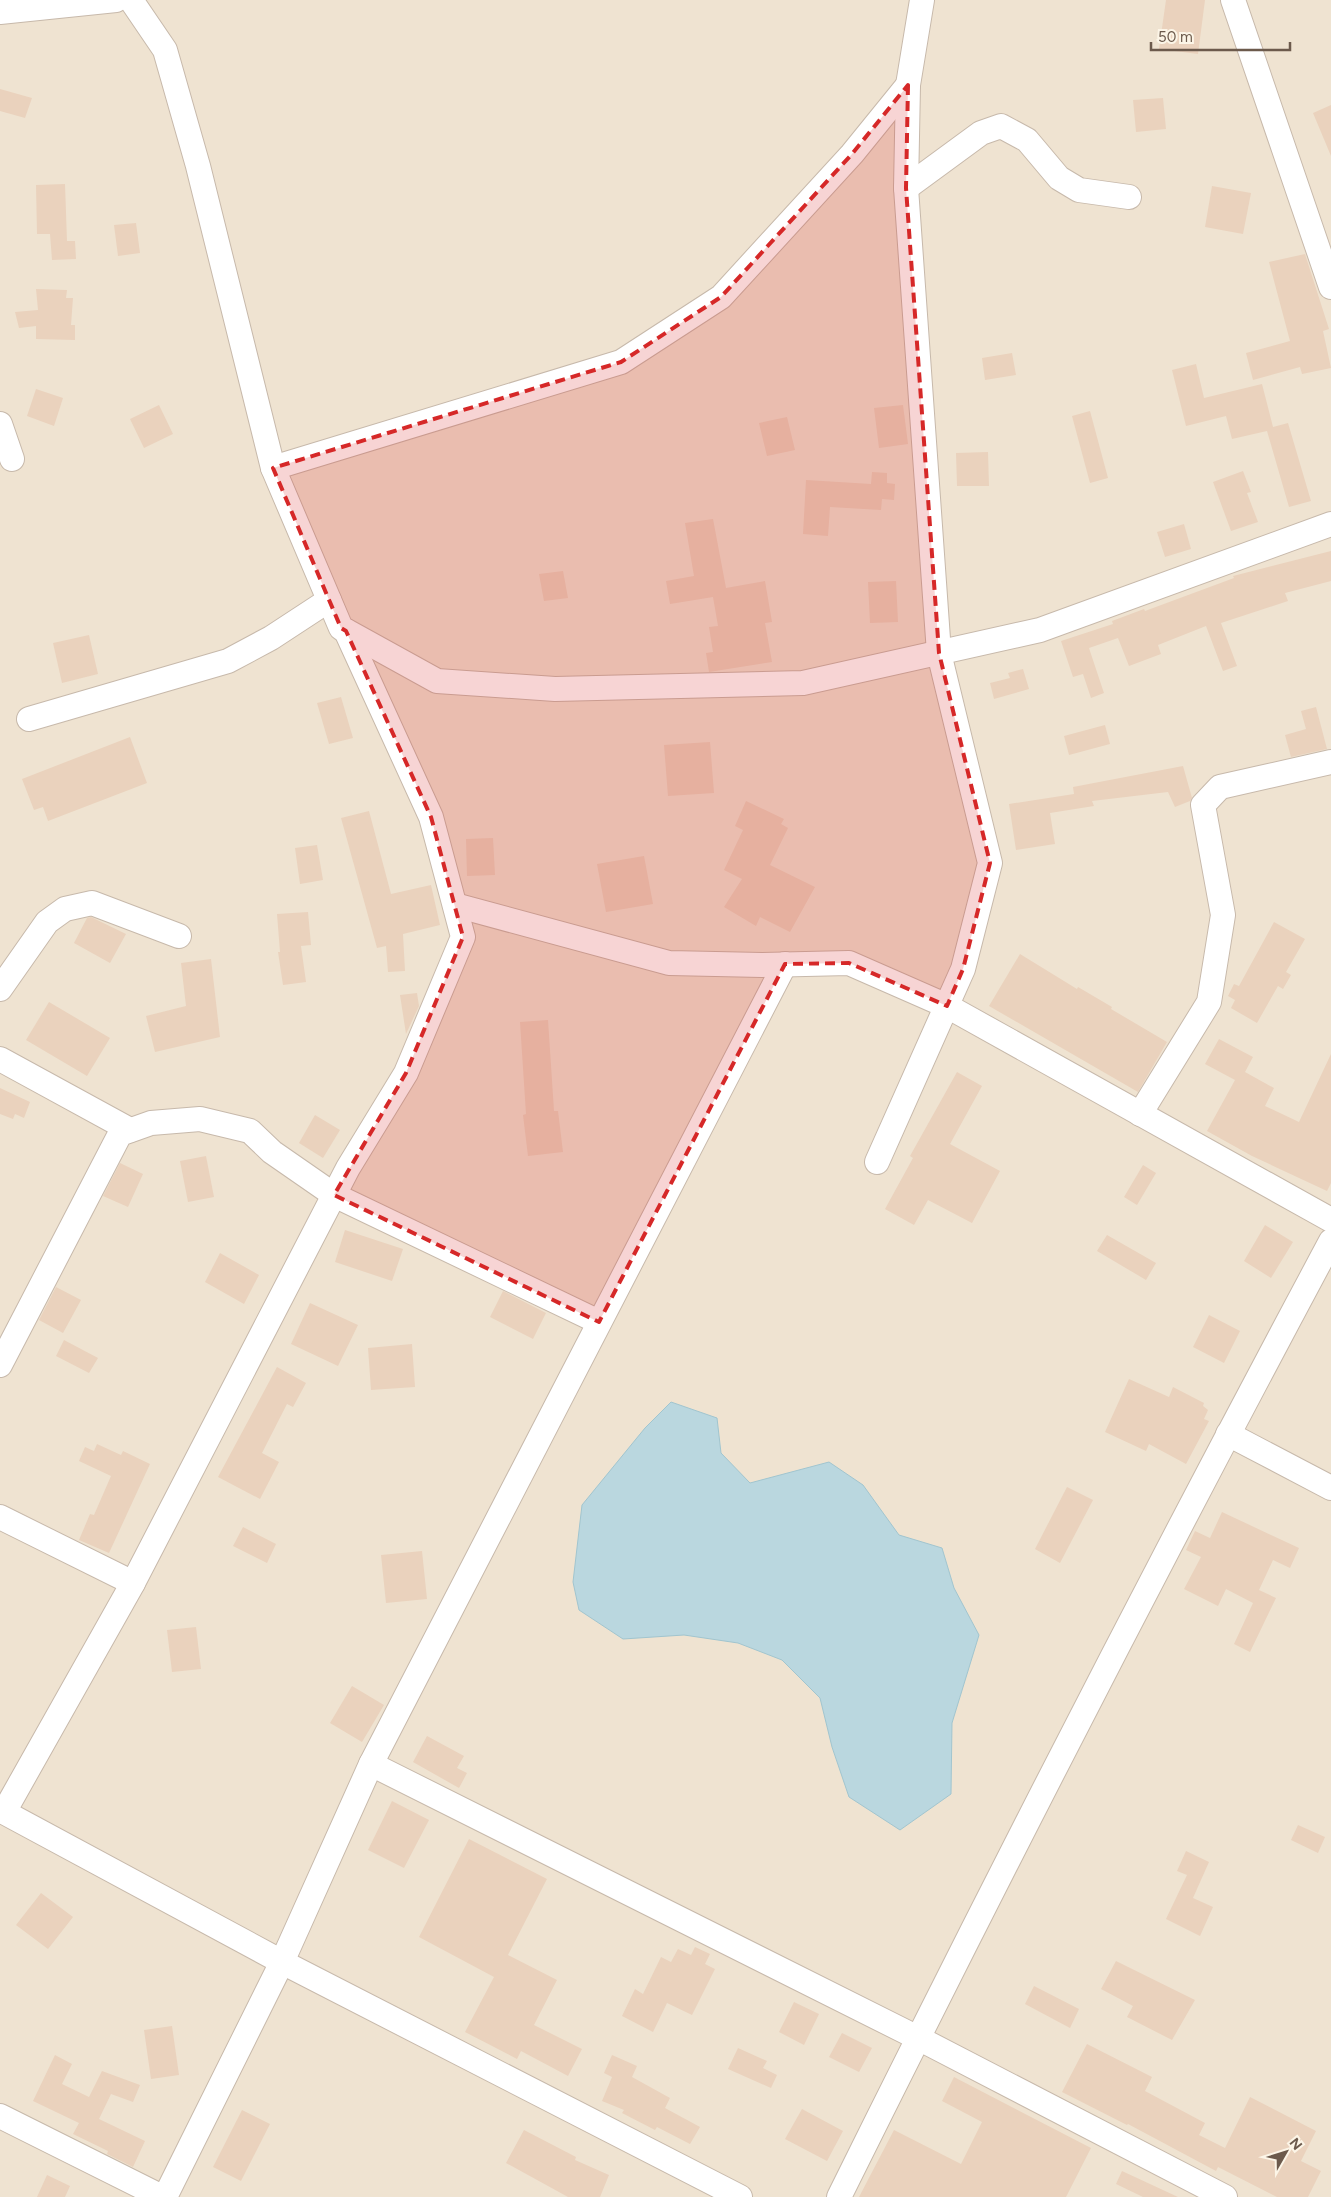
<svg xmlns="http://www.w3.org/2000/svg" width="1331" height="2197" font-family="Figtree,sans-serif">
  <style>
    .residential { fill: #efe3d1 }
    .water { fill: #bad7df; stroke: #a1c5cf }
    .building { fill: #ead2bd }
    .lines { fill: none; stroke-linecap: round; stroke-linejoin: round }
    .minor-casing { stroke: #c7b9ab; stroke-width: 26 }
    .minor { stroke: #fff; stroke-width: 24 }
    .marked { fill: #d62828; fill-opacity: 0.2; stroke: #d62828; stroke-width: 4; stroke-dasharray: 10 6; stroke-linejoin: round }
  </style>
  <rect width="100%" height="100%" fill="#f8f1e2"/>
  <!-- residential -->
  <rect class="residential" x="0" y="0" width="1331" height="2197"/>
  <!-- water -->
  <path class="water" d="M671,1402L717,1418L721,1453L750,1483L829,1462L863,1485L899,1535L942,1548L954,1588L979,1635L952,1723L951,1794L900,1830L849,1797L832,1747L820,1698L782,1660L738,1643L684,1635L623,1639L579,1610L573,1582L582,1505L645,1428Z"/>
  <!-- building -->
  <g class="building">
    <path d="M1166,0H1205L1198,54L1159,49Z"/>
    <path d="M0,89L32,98L25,118L0,111Z"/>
    <path d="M1163,98L1166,129L1136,132L1133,100Z"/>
    <path d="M1331,105V156L1313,113Z"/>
    <path d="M65,184L67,241H75L76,259L52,260L50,234H37L36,185Z"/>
    <path d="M1212,186L1251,193L1243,234L1205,227Z"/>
    <path d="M136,223L140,253L118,256L114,225Z"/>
    <path d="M1305,254L1329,329L1323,331L1331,368L1302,374L1300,367L1253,380L1246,353L1290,341L1269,262Z"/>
    <path d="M36,289L67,290L66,298H73L71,325H75V340L36,339V326L19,328L15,312L38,310Z"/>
    <path d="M1012,353L1016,375L985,380L982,358Z"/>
    <path d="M1196,364L1204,398L1262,384L1273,427L1288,423L1311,501L1289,507L1267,431L1232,439L1226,416L1186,426L1172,370Z"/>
    <path d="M36,389L63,398L54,426L27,416Z"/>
    <path d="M159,405L173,434L144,448L130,419Z"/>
    <path d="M903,405L908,444L879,448L874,408Z"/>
    <path d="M1090,411L1108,478L1090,483L1072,416Z"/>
    <path d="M787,417L795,450L767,456L759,423Z"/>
    <path d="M988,452L989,486H957L956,453Z"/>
    <path d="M1243,471L1251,492L1247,493L1258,522L1231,531L1213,482Z"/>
    <path d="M872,472L887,473V483L895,484L894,500L882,499L881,510L830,507L828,536L803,534L806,480L871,484Z"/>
    <path d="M713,519L726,588L765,581L772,622L765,623L772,662L709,672L706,653L713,652L709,627L718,626L713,597L670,604L666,581L694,576L685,523Z"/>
    <path d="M1184,524L1191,549L1165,557L1157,532Z"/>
    <path d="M1331,551V581L1285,593L1288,601L1221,623L1237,666L1223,671L1206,626L1158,645L1161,654L1129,666L1118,638L1089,648L1104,693L1091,698L1083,674L1073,677L1061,641L1113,624L1112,621L1144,609L1145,611L1234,578L1233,576Z"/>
    <path d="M563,571L568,598L544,601L539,574Z"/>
    <path d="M896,581L898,622L870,623L868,582Z"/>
    <path d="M89,635L98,674L62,683L53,643Z"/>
    <path d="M1023,669L1029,689L994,699L990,683L1010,678L1008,673Z"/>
    <path d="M341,697L353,738L329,744L317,703Z"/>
    <path d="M1316,707L1327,749L1291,757L1285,735L1306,729L1301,711Z"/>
    <path d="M1105,725L1110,744L1069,755L1064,736Z"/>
    <path d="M130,737L147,783L48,821L43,807L34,810L22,779Z"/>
    <path d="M710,742L714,793L668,796L664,745Z"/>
    <path d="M1183,766L1192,798L1190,801L1175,807L1168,792L1092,801L1094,806L1050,813L1055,844L1016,850L1009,804L1074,794L1073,787Z"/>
    <path d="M746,801L784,819L781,824L788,828L770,865L815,887L790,932L760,917L756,926L724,907L742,879L724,870L743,830L735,826Z"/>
    <path d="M369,811L391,894L431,885L440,925L403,934L405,971L388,972L386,946L377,948L341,818Z"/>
    <path d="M493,838L495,875L467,876L466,839Z"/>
    <path d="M317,845L323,880L300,884L295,848Z"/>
    <path d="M644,856L653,904L606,912L597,864Z"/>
    <path d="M308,912L311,945L301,946L306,982L283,985L278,952H280L277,914Z"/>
    <path d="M91,917L126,934L110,963L74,943L87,918Z"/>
    <path d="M1274,922L1305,939L1286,972L1291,975L1283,989L1278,986L1257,1023L1231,1008L1235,1000L1228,996L1234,984L1239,986Z"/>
    <path d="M1020,954L1077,989L1078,987L1112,1007L1111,1009L1167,1042L1138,1092L989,1006Z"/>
    <path d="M211,959L220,1037L155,1052L146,1016L186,1006L181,963Z"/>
    <path d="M417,993L419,1006L406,1034L400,995Z"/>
    <path d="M49,1002L110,1038L87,1076L26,1040Z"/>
    <path d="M548,1020L554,1111H558L563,1152L528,1156L523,1115L526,1114L520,1022Z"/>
    <path d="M1219,1039L1253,1057L1245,1072L1274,1088L1265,1106L1299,1122L1331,1054V1183L1327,1191L1252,1156L1207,1131L1235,1080L1205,1064Z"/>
    <path d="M957,1072L982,1086L950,1144L1000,1171L972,1223L928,1200L914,1225L885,1209L913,1158L910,1156Z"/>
    <path d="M0,1088L30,1102L24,1118L15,1114L13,1119L0,1114Z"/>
    <path d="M315,1115L340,1130L323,1158L299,1143Z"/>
    <path d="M206,1156L214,1197L188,1202L180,1161Z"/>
    <path d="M120,1163L143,1174L128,1207L103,1196Z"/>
    <path d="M1143,1165L1156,1173L1137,1205L1124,1197Z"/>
    <path d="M1265,1225L1293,1242L1271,1278L1244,1261Z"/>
    <path d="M345,1230L403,1249L392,1281L335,1262Z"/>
    <path d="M1107,1235L1156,1263L1146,1280L1097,1251Z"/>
    <path d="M220,1253L259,1275L244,1304L205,1282Z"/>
    <path d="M56,1287L81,1300L63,1333L39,1320Z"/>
    <path d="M503,1291L546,1313L533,1339L490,1317Z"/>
    <path d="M310,1303L358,1325L338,1366L291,1344Z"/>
    <path d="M1209,1315L1240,1331L1224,1363L1193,1347Z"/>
    <path d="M64,1340L98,1358L89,1373L56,1356Z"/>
    <path d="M412,1344L415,1387L371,1390L368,1348Z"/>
    <path d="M277,1367L306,1383L293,1407L287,1404L262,1453L279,1462L260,1499L218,1477Z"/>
    <path d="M1129,1379L1169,1397L1173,1387L1204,1403L1203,1406L1208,1410L1204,1419L1209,1421L1186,1464L1149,1444L1146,1451L1105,1432Z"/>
    <path d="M97,1444L121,1455L123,1451L150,1464L109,1553L79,1540L90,1514L94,1515L111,1476L79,1461L85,1447L94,1451Z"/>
    <path d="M1067,1487L1093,1500L1060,1563L1035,1549Z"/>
    <path d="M1222,1512L1299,1548L1290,1568L1273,1560L1259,1590L1276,1598L1250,1652L1234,1644L1253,1603L1226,1589L1218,1606L1184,1589L1201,1557L1186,1550L1195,1531L1210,1538Z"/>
    <path d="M243,1527L276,1544L267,1563L233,1546Z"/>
    <path d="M422,1551L427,1599L386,1603L381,1555Z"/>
    <path d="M196,1627L201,1669L172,1672L167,1630Z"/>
    <path d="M352,1686L384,1705L362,1742L330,1723Z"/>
    <path d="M427,1736L464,1756L457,1768L467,1773L459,1788L413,1762Z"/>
    <path d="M392,1801L429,1820L404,1868L368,1850Z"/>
    <path d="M1298,1825L1325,1837L1318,1853L1291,1840Z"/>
    <path d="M469,1839L547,1879L508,1955L557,1980L534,2025L582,2049L568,2076L521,2051L517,2059L465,2032L494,1977L419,1937Z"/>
    <path d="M1186,1851L1209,1862L1193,1898L1213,1907L1200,1936L1166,1919L1187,1875L1177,1871Z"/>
    <path d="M41,1893L73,1917L48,1949L16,1925Z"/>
    <path d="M695,1947L710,1954L705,1964L715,1969L692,2015L667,2003L653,2032L622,2016L635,1989L643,1994L661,1957L671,1962L678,1949L691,1955Z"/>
    <path d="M1116,1961L1195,2000L1172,2040L1127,2017L1133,2006L1101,1989Z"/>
    <path d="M1034,1986L1079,2009L1070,2028L1025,2004Z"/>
    <path d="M794,2002L819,2014L804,2045L779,2032Z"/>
    <path d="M172,2026L179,2075L151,2079L144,2030Z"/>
    <path d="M842,2033L872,2048L859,2072L829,2057Z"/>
    <path d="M1087,2044L1152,2077L1145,2091L1205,2123L1199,2135L1225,2148L1250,2097L1316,2131L1301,2161L1321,2171L1308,2197H1277L1218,2167L1216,2171L1128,2124L1127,2125L1062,2092Z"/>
    <path d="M738,2048L767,2061L763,2068L777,2075L771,2088L728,2069Z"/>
    <path d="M55,2055L72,2064L62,2084L89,2097L102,2071L140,2085L133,2102L111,2094L99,2119L145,2141L133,2167L107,2154L108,2151L73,2134L79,2123L33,2101Z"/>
    <path d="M612,2055L637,2066L632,2077L670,2098L665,2108L700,2127L690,2144L657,2127L655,2130L622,2113L624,2110L602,2101L612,2077L604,2073Z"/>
    <path d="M954,2077L1091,2148L1066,2197H859L894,2130L961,2164L982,2122L942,2101Z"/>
    <path d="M802,2109L843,2131L827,2161L785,2139Z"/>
    <path d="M242,2110L270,2124L241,2181L213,2167Z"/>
    <path d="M524,2130L576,2157L575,2160L609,2175L600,2197H568L506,2163Z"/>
    <path d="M1122,2171L1178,2197H1143L1116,2184Z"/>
    <path d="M47,2175L70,2186L65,2197H37Z"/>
  </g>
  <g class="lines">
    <defs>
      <g id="minor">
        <path d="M131,0L165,50L198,166L273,468L341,628L437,681L555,689L803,683L1040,630L1331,524"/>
        <path d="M1233,0L1331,287"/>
        <path d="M0,12L116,0"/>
        <path d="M906,188L981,133L1001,126L1027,140L1059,178L1079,190L1129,197"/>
        <path d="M0,424L12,459"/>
        <path d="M273,468L621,362L721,297L852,154L908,85"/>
        <path d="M29,719L228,661L271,638L329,600"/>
        <path d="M455,905L669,963L762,965L849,963L947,1006L1331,1220"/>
        <path d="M0,989L47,922L65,909L92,903L179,936"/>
        <path d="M0,1059L130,1130"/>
        <path d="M1140,1114L1209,1002L1223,915L1203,805L1220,787L1331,762"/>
        <path d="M877,1162L963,969L990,863L939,653L906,188L908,85L922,0"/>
        <path d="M0,1365L120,1134L151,1123L200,1119L250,1131L272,1152L334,1195L599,1322"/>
        <path d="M1228,1434L1331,1488"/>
        <path d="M0,1517L133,1583"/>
        <path d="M371,1764L918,2038L1225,2197"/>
        <path d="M0,1810L282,1962L740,2197"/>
        <path d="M4,1812L133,1583L348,1168L406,1073L463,937L431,817L346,631"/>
        <path d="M0,2116L162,2197"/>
        <path d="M165,2197L282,1962L371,1764L785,964"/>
        <path d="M839,2197C998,1876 1162,1557 1331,1241"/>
      </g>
    </defs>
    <!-- minor casing -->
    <use href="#minor" class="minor-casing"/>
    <!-- minor -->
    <use href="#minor" class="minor"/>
  </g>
  <!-- marked area -->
  <path class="marked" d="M908,85L906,188L939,653L990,863L963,969L947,1006L849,963L785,964L599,1322L334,1195L406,1073L463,937L431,817L346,631L341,628L273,468L621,362L721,297L852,154Z"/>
  <!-- north arrow -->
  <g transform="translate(1286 2152) rotate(51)" stroke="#fcf5e7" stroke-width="4" paint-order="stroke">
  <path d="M0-4L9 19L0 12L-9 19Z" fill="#6c5a4c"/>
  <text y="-8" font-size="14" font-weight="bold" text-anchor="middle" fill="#6c5a4c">N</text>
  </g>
  <!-- scale -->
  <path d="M1151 42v8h139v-8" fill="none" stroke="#6c5a4c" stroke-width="2.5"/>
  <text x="1158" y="42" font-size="15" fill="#6c5a4c" stroke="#fcf5e7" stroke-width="4" paint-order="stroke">50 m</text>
</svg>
